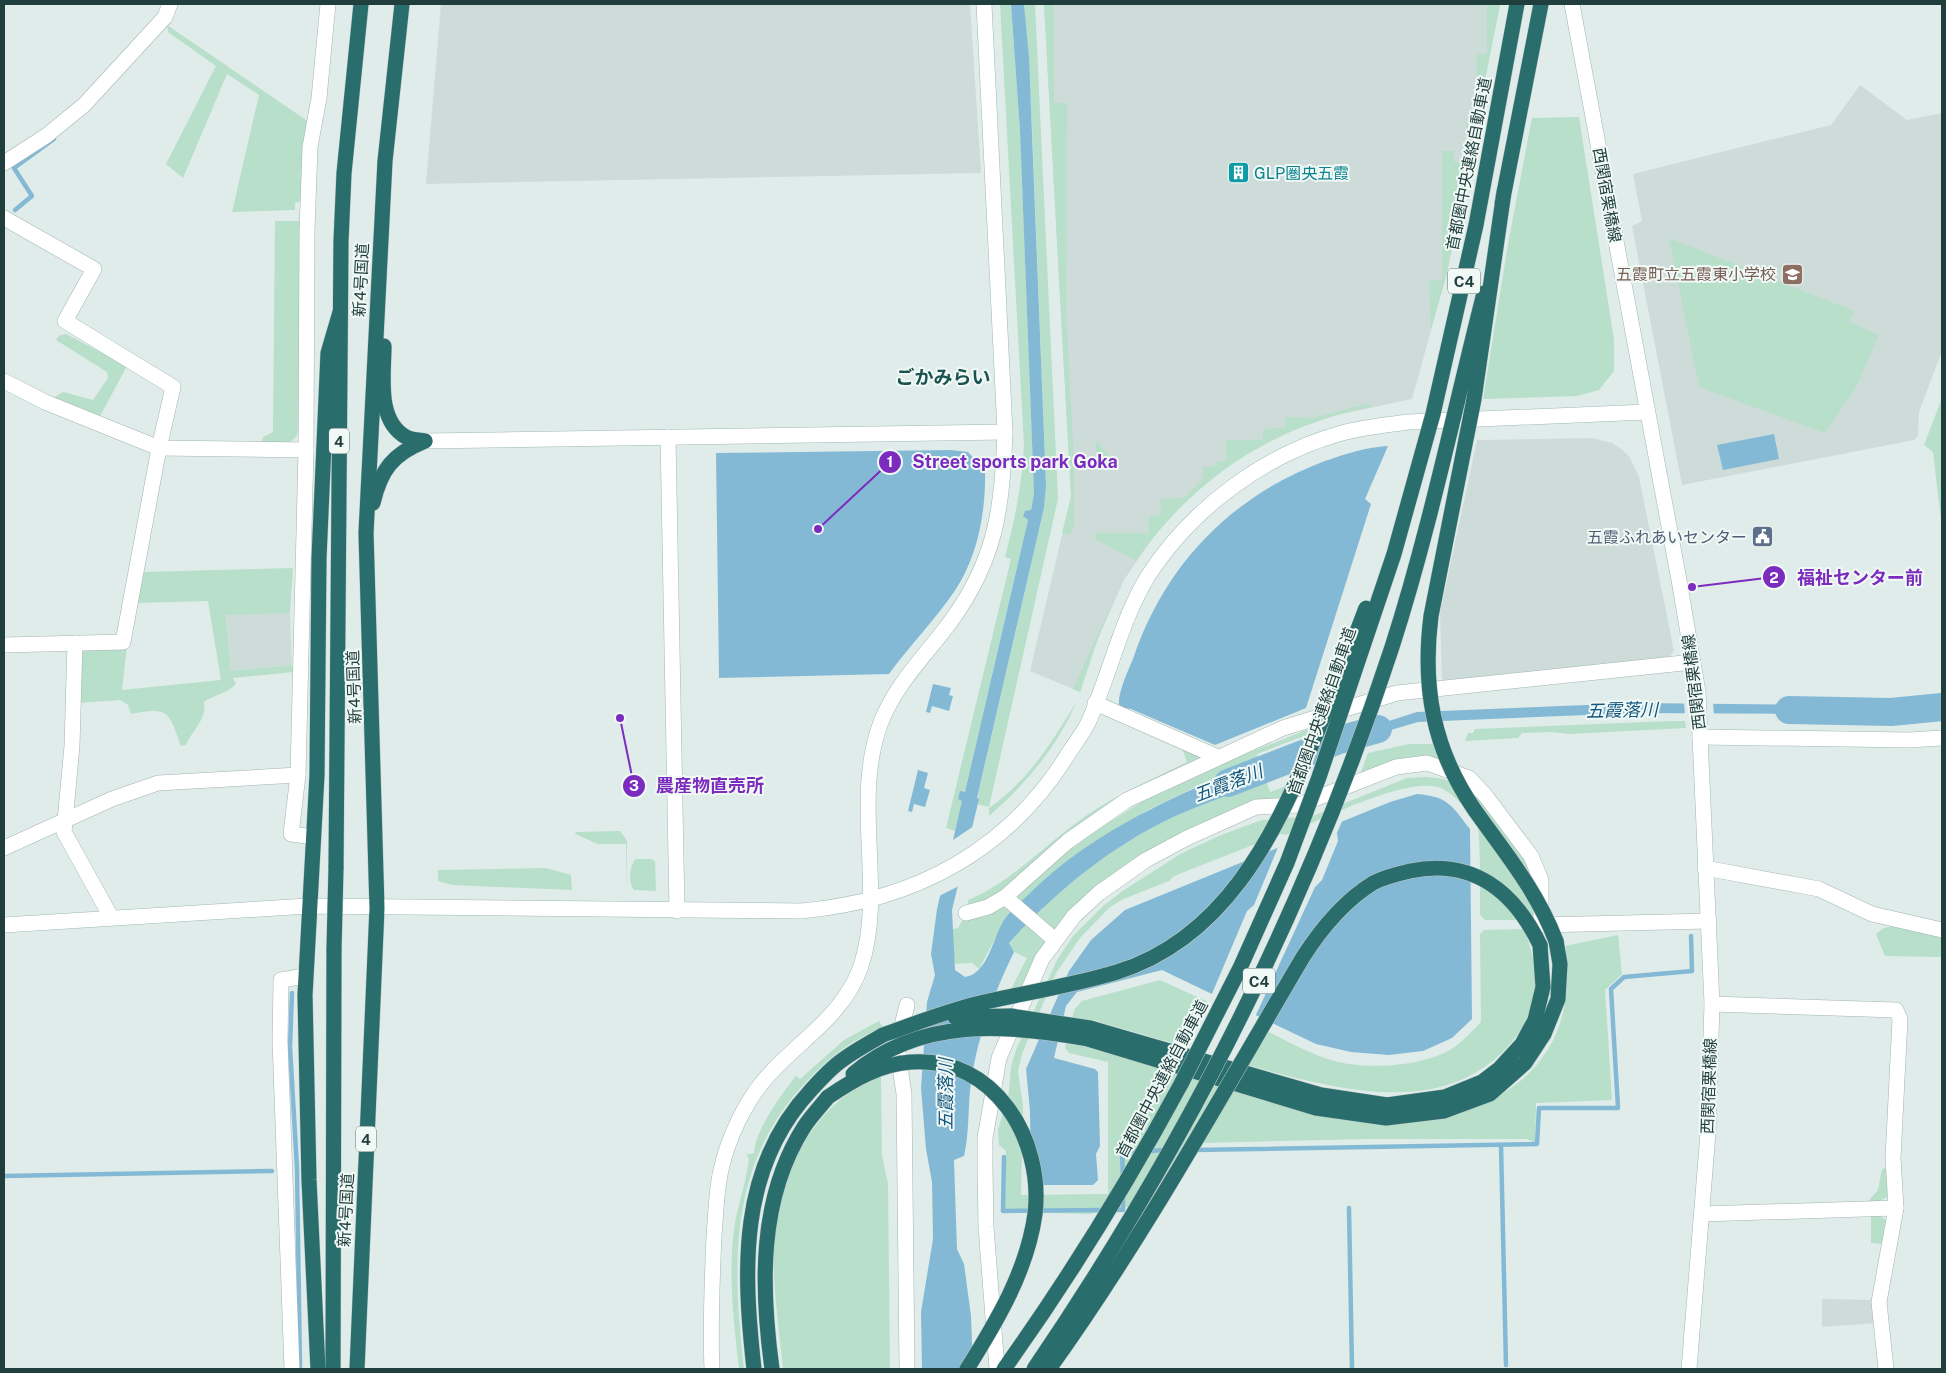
<svg xmlns="http://www.w3.org/2000/svg" width="1946" height="1373" font-family="'Public Sans','Noto Sans JP',sans-serif">
  <style>
    .built { fill: #cedcd9 }
    .green { fill: #b7dfca }
    .water { fill: #84b9d6 }
    .pier { fill: #e0ece9 }
    .lines { fill: none; stroke-linecap: round; stroke-linejoin: round }
    .stream { stroke: #84b9d6; stroke-width: 4.5 }
    .river { stroke: #84b9d6; stroke-width: 28 }
    .street-casing { stroke: #a2b4b2; stroke-width: 16 }
    .secondary-casing { stroke: #9eb9b5; stroke-width: 16 }
    .highway-casing { stroke: #c0c9c8; stroke-width: 16 }
    .street { stroke: #fff; stroke-width: 15 }
    .secondary { stroke: #fff; stroke-width: 15 }
    .highway { stroke: #296d6c; stroke-width: 15 }
    .highway-bridge-casing { stroke: #c0c9c8; stroke-width: 16; stroke-linecap: butt }
    .highway-bridge { stroke: #296d6c; stroke-width: 15 }
    .labels { text-anchor: middle; dominant-baseline: central; stroke-width: 4; stroke-linejoin: round; paint-order: stroke }
    .shield { fill: #f1f9f6; stroke: #5e7674; stroke-width: 1 }
    .shield-label { font-size: 15px; font-weight: bold; fill: #1f3e3c }
    .street-label { font-size: 16px; fill: #1f3e3c; stroke: #f1f9f6 }
    .culture-label { font-size: 16px; fill: #0d838f; stroke: #f1f9f6; text-anchor: start }
    .education-label { font-size: 16px; fill: #785e54; stroke: #f1f9f6; text-anchor: end }
    .service-label { font-size: 16px; fill: #4e5e75; stroke: #f1f9f6; text-anchor: end }
    .water-label { font-size: 18px; font-style: italic; fill: #15587f; stroke: #f1f9f6 }
    .quarter-label { font-size: 19px; font-weight: bold; fill: #1a524f; stroke: #f1f9f6 }
    .leader { fill: none; stroke: #7b2cbf; stroke-width: 2 }
    .callout-dot { fill: #7b2cbf; stroke: #f1f9f6; stroke-width: 2 }
    .mark-label { font-size: 15px; text-anchor: middle; font-weight: bold; fill: #fff }
    .callout-label { font-size: 18px; text-anchor: middle; font-weight: bold; fill: #7b2cbf; stroke: #f1f9f6; stroke-width: 4; stroke-linejoin: round; paint-order: stroke }
  </style>
  <rect width="100%" height="100%" fill="#e0ece9"/>
  <!-- built -->
  <g class="built">
    <path d="M441,4H970L981,173L426,184Z"/>
    <path d="M1044,4H1500L1447,273L1412,399L1337,415L1296,429L1240,457L1214,476L1180,507L1154,536L1124,580L1097,641L1080,692L1030,671L1071,497Z"/>
    <path d="M1860,85L1907,120L1942,113V351L1919,412L1918,436L1914,440L1682,485L1632,226L1642,221L1633,174L1831,125Z"/>
    <path d="M1592,438L1612,443L1623,450L1630,458L1639,477L1674,651L1668,659L1442,682L1440,613L1477,440Z"/>
    <path d="M290,613L292,665L231,671L226,614Z"/>
    <path d="M1822,1299L1874,1300L1878,1323L1822,1327Z"/>
  </g>
  <!-- green -->
  <g class="green">
    <path d="M1000,4H1011L1020,131L1034,494L1031,510L1025,512L1024,516L1028,520L965,792L958,799L963,800L955,831L946,828L1011,559L1005,557C1015,519 1022,484 1024,446Z"/>
    <path d="M1024,4H1035L1058,499L989,807L977,804L978,799H977L1044,508L1046,486L1032,125Z"/>
    <path d="M1044,4H1054V103H1067L1066,306L1074,466V528L1069,535L1062,533L1071,497Z"/>
    <path d="M1487,4H1500L1447,273L1431,329L1429,281L1442,280V151H1454V162H1466V123L1475,121L1477,54H1487Z"/>
    <path d="M167,25L309,122L301,201L295,203V210L232,212L259,95L227,74L183,178L166,164L216,66L168,32Z"/>
    <path d="M1579,117L1614,340V371L1599,390L1577,396L1483,399L1508,244L1532,118Z"/>
    <path d="M275,221H300L302,395L297,436L290,442H262L263,437L273,432Z"/>
    <path d="M1669,238L1854,311L1849,322L1879,335L1855,389L1825,433L1699,387Z"/>
    <path d="M66,334L127,366L99,418L53,398L63,392L93,400L108,378L107,372L56,340L60,335Z"/>
    <path d="M1942,398V528L1933,452L1924,445Z"/>
    <path d="M1370,403L1372,407C1273,425 1193,479 1136,561L1095,539V533H1149V516L1161,515L1160,499L1183,498L1203,479V467L1215,466V462L1226,461V440H1263V429L1285,428V417L1313,418Z"/>
    <path d="M1096,441L1115,461H1096Z"/>
    <path d="M293,568L290,613L226,615L231,671L292,665L293,672L233,678L236,684C227,694 215,694 204,702C207,720 192,730 186,745L181,746C169,713 170,706 131,714L128,705L120,700L78,703L80,651L127,647L122,690L221,680L208,601L137,603L144,572Z"/>
    <path d="M1115,596L1097,641L1080,692L1073,689Z"/>
    <path d="M1077,701C1057,747 1027,783 989,816V808C1029,780 1052,742 1077,701Z"/>
    <path d="M1673,721H1685L1686,728L1569,734L1551,732L1522,733L1518,738L1465,741L1468,733H1473L1475,729Z"/>
    <path d="M1311,728L1309,734L1257,754L1259,761L1199,785L1144,812L1078,855L1034,889L1005,920L979,969L972,963L953,964V929L958,928L962,921L986,916L1006,906L1050,865L1094,832L1143,801L1231,760Z"/>
    <path d="M1409,744H1433L1440,762L1360,775L1368,753Z"/>
    <path d="M1181,746L1200,755L1202,759L996,896L967,909L968,900C1012,882 1046,843 1086,816C1117,794 1153,779 1187,762Z"/>
    <path d="M1426,777C1440,778 1454,780 1467,788C1486,800 1530,862 1535,885C1537,895 1534,909 1533,920H1485L1480,915C1480,901 1481,832 1477,824C1471,813 1455,795 1443,789C1412,773 1318,821 1286,835L1281,834L1174,876L1169,881L1121,900L1109,908L1080,938L1056,973L1022,1054L1018,1071L1023,1106L1021,1195L1108,1194V1062L1069,1053L1065,1048L1074,1010L1082,1001L1160,980L1208,1002L1186,1047L1093,1020L1086,1046L1232,1090L1403,1123C1507,1113 1581,1059 1565,946L1618,935L1622,974L1605,990L1612,1100L1536,1103L1535,1143L1527,1139H1368L1200,1143L1165,1200L1090,1214L1005,1212L1006,1151L999,1145L998,1130L1009,1092L1011,1066L1016,1050L1057,960L1073,936L1103,906L1124,890L1182,853L1221,835L1262,820L1313,816L1407,778Z"/>
    <path d="M1266,780L1270,792L1286,786L1278,800L1214,819L1043,937L1045,943L1023,986L1011,989L1027,958L1014,952L1009,943C1055,892 1109,848 1171,818C1202,804 1235,793 1266,780Z"/>
    <path d="M620,831L627,841V887L626,844H598L575,834L576,832Z"/>
    <path d="M636,859H651L655,861L656,891L634,890C628,883 629,865 636,859Z"/>
    <path d="M546,868L571,875L572,890L453,885L438,881V870Z"/>
    <path d="M1893,926L1942,937V957L1885,956L1876,934L1884,928Z"/>
    <path d="M1524,929C1538,963 1542,1003 1518,1034C1452,1124 1337,1089 1247,1065L1267,1031C1289,1042 1310,1054 1334,1061C1367,1070 1427,1067 1456,1046C1465,1039 1473,1030 1481,1022L1480,934L1484,930Z"/>
    <path d="M879,1021L883,1027C853,1039 829,1057 807,1081C728,1163 732,1264 744,1369H739C734,1323 728,1277 734,1230C737,1206 747,1181 749,1158L746,1155L754,1153C755,1130 781,1095 796,1076L800,1079L844,1040Z"/>
    <path d="M881,1076L882,1155L888,1184L890,1369H783C778,1319 769,1267 777,1217C787,1157 823,1097 881,1076Z"/>
    <path d="M1889,1167L1888,1196L1877,1203L1866,1204L1878,1190L1882,1169Z"/>
    <path d="M1879,1215L1887,1221L1884,1244L1871,1243V1216Z"/>
  </g>
  <!-- water -->
  <g class="water">
    <path d="M1011,4H1024L1029,58L1046,486L1044,508L977,798L979,799L952,910L955,970L965,977C988,974 993,937 1004,920C1012,909 1024,899 1033,890C1097,829 1178,794 1259,761L1266,780C1235,793 1202,804 1171,818C1109,848 1055,892 1009,943L1014,952C993,995 975,1043 970,1091C968,1112 969,1135 964,1156L954,1160L957,1249L964,1264L971,1316L973,1369H922L921,1312L933,1239L932,1182L926,1149L921,1088L927,1002L935,975L931,954L937,909L962,801L958,799L960,791L965,792L1028,520L1023,516L1025,511L1031,510L1034,494L1020,131Z"/>
    <path d="M1774,434L1779,459L1723,470L1717,445Z"/>
    <path d="M1388,446L1365,499L1371,504L1306,708L1215,745L1131,709L1119,707C1117,692 1129,670 1134,656C1166,563 1233,495 1325,461C1345,454 1367,447 1388,446Z"/>
    <path d="M951,450L968,452L985,470C986,511 978,557 954,592C935,620 910,645 889,674L719,678L716,453Z"/>
    <path d="M933,684L951,688L949,695L953,696L949,711L932,706L930,713L926,712Z"/>
    <path d="M1636,703L1826,705L1825,714L1636,713L1418,722L1340,745L1342,736L1417,712Z"/>
    <path d="M918,770L928,773L924,788L930,790L925,807L914,804L912,812L908,811Z"/>
    <path d="M1417,794C1449,797 1451,805 1470,829L1472,1019L1452,1038L1423,1051L1389,1055L1351,1052L1316,1044L1162,970L1077,992L1066,1006L1054,1058L1095,1069L1098,1072L1100,1146L1096,1154L1098,1180L1093,1185H1031L1030,1111L1026,1069L1069,971L1091,940L1125,910L1390,802Z"/>
  </g>
  <!-- pier -->
  <g class="pier">
    <path d="M1684,701L1713,702L1714,717L1685,716Z"/>
    <path d="M1379,721L1373,738L1338,747L1341,734Z"/>
    <path d="M1343,819L1337,833L1338,841L1322,880L1315,887L1255,1017L1211,996L1247,911L1254,905L1279,845Z"/>
    <path d="M974,826L959,886L937,897L950,842Z"/>
  </g>
  <g class="lines">
    <!-- stream -->
    <g class="stream">
      <path d="M15,210L32,196L14,168L54,139"/>
      <path d="M292,993L290,1047L297,1168L300,1369"/>
      <path d="M1501,1145L1506,1365"/>
      <path d="M1194,1150L1537,1144L1539,1108H1618L1611,989L1624,977L1692,971L1691,936"/>
      <path d="M1149,1151L1166,1150"/>
      <path d="M1004,1157L1003,1211L1106,1210"/>
      <path d="M4,1176L272,1171"/>
      <path d="M1123,1177L1122,1151H1141"/>
      <path d="M1349,1208L1352,1369"/>
      <path d="M1114,1210H1123V1195"/>
    </g>
    <!-- river -->
    <g class="river">
      <path d="M1789,710L1891,712L1942,707"/>
      <path d="M1228,783L1339,740L1378,729"/>
    </g>
    <defs>
      <g id="street">
        <path d="M4,163L46,136L84,105L165,17L170,4"/>
        <path d="M4,218L94,269L65,321L173,387L159,448L123,642L4,645"/>
        <path d="M4,381L45,402L159,448L306,450"/>
        <path d="M75,643L72,746L64,832L111,917"/>
        <path d="M1095,703L1218,757"/>
        <path d="M313,837L291,834L298,775L306,450L307,231L310,147L319,98L328,4"/>
        <path d="M4,848L112,799L158,783L298,775"/>
        <path d="M1705,868L1819,889L1872,914L1942,930"/>
        <path d="M1005,897L1055,940"/>
        <path d="M966,913L988,907L1005,897L1068,841L1127,800L1283,728L1397,693L1693,662"/>
        <path d="M1712,1004L1896,1010L1900,1019L1893,1158L1896,1208L1879,1302L1886,1369"/>
        <path d="M907,1005L897,1046L904,1094L907,1369"/>
        <path d="M1702,1214L1896,1208"/>
        <path d="M292,1369L280,1041L281,980L305,976"/>
        <path d="M997,1369L986,1227L985,1168V1138L999,1058L1042,959L1074,916L1099,893L1146,860L1187,838L1256,807L1299,805L1396,767L1427,763L1469,778L1485,795L1531,856L1541,880V925L1709,921"/>
      </g>
      <g id="secondary">
        <path d="M1572,4L1679,580L1698,692L1712,1004L1708,1133L1689,1369"/>
        <path d="M668,437L677,911"/>
        <path d="M425,441L1005,432"/>
        <path d="M1700,737L1909,740L1942,738"/>
        <path d="M4,925L308,906L801,911C915,901 1010,850 1070,751C1076,742 1083,733 1088,723C1110,675 1120,622 1148,576C1192,508 1265,454 1342,433C1364,427 1387,425 1408,422L1647,412"/>
        <path d="M712,1369C710,1324 712,1281 714,1236C716,1214 716,1191 721,1170C728,1138 745,1102 766,1078C799,1040 844,1016 861,966C886,890 851,801 881,722C897,682 927,654 951,621C997,558 1002,507 1005,432L984,4"/>
      </g>
      <g id="highway">
        <path d="M1502,203L1541,4"/>
        <path d="M384,346C384,375 376,420 406,437C411,440 420,440 425,441"/>
        <path d="M373,503C381,469 393,454 425,441"/>
        <path d="M336,868L341,241L344,173L361,4"/>
        <path d="M1090,1028L1321,1095L1387,1105L1445,1097L1482,1082L1499,1069L1522,1044L1535,1020L1543,987L1540,945"/>
        <path d="M1088,1039L1316,1108L1386,1118L1444,1111L1490,1094L1525,1063L1544,1034L1558,999L1560,964L1556,941"/>
        <path d="M318,1369L309,1180L305,995L317,775L319,558L328,353L340,312"/>
        <path d="M333,1369L334,949"/>
        <path d="M357,1369L377,908L366,533L385,161L402,4"/>
        <path d="M754,1369C743,1270 738,1168 811,1090C820,1080 830,1069 841,1061C854,1051 869,1043 883,1035"/>
        <path d="M772,1369C761,1288 758,1199 804,1127C811,1116 820,1107 828,1097"/>
        <path d="M1004,1369C1069,1278 1128,1182 1181,1084"/>
      </g>
    </defs>
    <!-- street casing -->
    <use href="#street" class="street-casing"/>
    <!-- secondary casing -->
    <use href="#secondary" class="secondary-casing"/>
    <!-- highway casing -->
    <use href="#highway" class="highway-casing"/>
    <!-- street -->
    <use href="#street" class="street"/>
    <!-- secondary -->
    <use href="#secondary" class="secondary"/>
    <!-- highway -->
    <use href="#highway" class="highway"/>
    <defs>
      <g id="highway-bridge">
        <path d="M1504,192L1474,399L1431,616C1422,687 1433,749 1474,809C1505,853 1536,889 1556,941"/>
        <path d="M334,949L336,868"/>
        <path d="M955,1017L1011,1016L1090,1028"/>
        <path d="M883,1035C914,1024 944,1012 976,1004C1023,993 1071,986 1117,972C1223,939 1274,838 1313,742C1332,697 1349,653 1366,608"/>
        <path d="M853,1074C920,1017 1007,1024 1088,1039"/>
        <path d="M1181,1084L1240,968L1287,863L1319,777L1394,554L1433,414L1476,225L1517,4"/>
        <path d="M828,1097C853,1080 880,1064 911,1062C994,1056 1044,1139 1035,1214C1027,1271 997,1321 967,1369"/>
        <path d="M1034,1369C1186,1146 1308,904 1392,647C1429,532 1454,411 1484,293"/>
        <path d="M1049,1369C1143,1238 1221,1096 1303,957C1321,929 1344,901 1373,883C1384,877 1397,874 1410,871C1472,858 1514,891 1540,945"/>
      </g>
    </defs>
    <!-- highway-bridge casing -->
    <use href="#highway-bridge" class="highway-bridge-casing"/>
    <!-- highway-bridge -->
    <use href="#highway-bridge" class="highway-bridge"/>
  </g>
  <!-- icons -->
  <defs>
    <symbol id="building-square" viewBox="-11 -11 22 22"><rect x="-9" y="-9" width="18" height="18" rx="4" fill="#0f9aa8" stroke="#f1f9f6"/><path d="M-4-6H4V6H1V3H-1V6H-4ZM-2.5-4.3h1.7v1.8h-1.7ZM.8-4.3h1.7v1.8H.8ZM-2.5-1h1.7V.8h-1.7ZM.8-1h1.7V.8H.8Z" fill="#fff"/></symbol>
    <symbol id="school-square" viewBox="-11 -11 22 22"><rect x="-9" y="-9" width="18" height="18" rx="4" fill="#8d6e63" stroke="#f1f9f6"/><path d="M0-5L7-2L0 1L-7-2ZM-4 1L0 2.5L4 1V4Q0 6-4 4Z" fill="#fff"/></symbol>
    <symbol id="civic-square" viewBox="-11 -11 22 22"><rect x="-9" y="-9" width="18" height="18" rx="4" fill="#5c6f8a" stroke="#f1f9f6"/><path d="M-.6-6.5H3V-4.5H.6V-3L4-1V1h2V6H-6V1h2V-1L-.6-3ZM-1.2 2.5V6h2.4V2.5Z" fill="#fff"/></symbol>
  </defs>
  <g fill-rule="evenodd">
    <use href="#building-square" x="1226" y="160" width="25" height="25"/>
    <use href="#school-square" x="1780" y="262" width="25" height="25"/>
    <use href="#civic-square" x="1750" y="524" width="25" height="25"/>
  </g>
  <g class="labels">
    <!-- shield labels -->
    <g class="shield">
      <rect x="1448" y="268.5" width="32" height="25" rx="4"/>
      <rect x="329" y="428.5" width="20" height="25" rx="4"/>
      <rect x="1243" y="968.5" width="32" height="25" rx="4"/>
      <rect x="356" y="1126.5" width="20" height="25" rx="4"/>
    </g>
    <g class="shield-label">
      <text x="1464" y="281">C4</text>
      <text x="339" y="441">4</text>
      <text x="1259" y="981">C4</text>
      <text x="366" y="1139">4</text>
    </g>
    <!-- street labels -->
    <g class="street-label">
      <text transform="translate(1469 164) rotate(-79)">首都圏中央連絡自動車道</text>
      <text transform="translate(1607 195) rotate(80)">西関宿栗橋線</text>
      <text transform="translate(361 280) rotate(-87)">新4号国道</text>
      <text transform="translate(1694 682) rotate(-97)">西関宿栗橋線</text>
      <text transform="translate(354 687) rotate(-92)">新4号国道</text>
      <text transform="translate(1322 711) rotate(-71)">首都圏中央連絡自動車道</text>
      <text transform="translate(1162 1079) rotate(-62)">首都圏中央連絡自動車道</text>
      <text transform="translate(1709 1086) rotate(-88)">西関宿栗橋線</text>
      <text transform="translate(346 1210) rotate(-87)">新4号国道</text>
    </g>
    <!-- culture labels -->
    <g class="culture-label">
      <text x="1254" y="173">GLP圏央五霞</text>
    </g>
    <!-- education labels -->
    <g class="education-label">
      <text x="1776" y="274">五霞町立五霞東小学校</text>
    </g>
    <!-- service labels -->
    <g class="service-label">
      <text x="1747" y="537">五霞ふれあいセンター</text>
    </g>
    <!-- water labels -->
    <g class="water-label">
      <text transform="translate(1622 710) rotate(-1)">五霞落川</text>
      <text transform="translate(1228 783) rotate(-21)">五霞落川</text>
      <text transform="translate(945 1094) rotate(-90)">五霞落川</text>
    </g>
    <!-- quarter labels -->
    <g class="quarter-label">
      <text x="943" y="377">ごかみらい</text>
    </g>
  </g>
  <!-- callouts -->
  <path class="leader" d="M818 529L890 462M1692 587L1774 577M620 718L634 786"/>
  <g class="callout-dot">
    <circle cx="818" cy="529" r="5"/>
    <circle cx="1692" cy="587" r="5"/>
    <circle cx="620" cy="718" r="5"/>
    <circle cx="890" cy="462" r="12"/>
    <circle cx="1774" cy="577" r="12"/>
    <circle cx="634" cy="786" r="12"/>
  </g>
  <g class="mark-label">
    <text x="890" y="467">1</text>
    <text x="1774" y="583">2</text>
    <text x="634" y="791">3</text>
  </g>
  <g class="callout-label">
    <text x="1015" y="468">Street sports park Goka</text>
    <text x="1860" y="584">福祉センター前</text>
    <text x="710" y="792">農産物直売所</text>
  </g>
  <!-- border -->
  <rect width="1946" height="1373" fill="none" stroke="#1f3e3c" stroke-width="10"/>
</svg>
